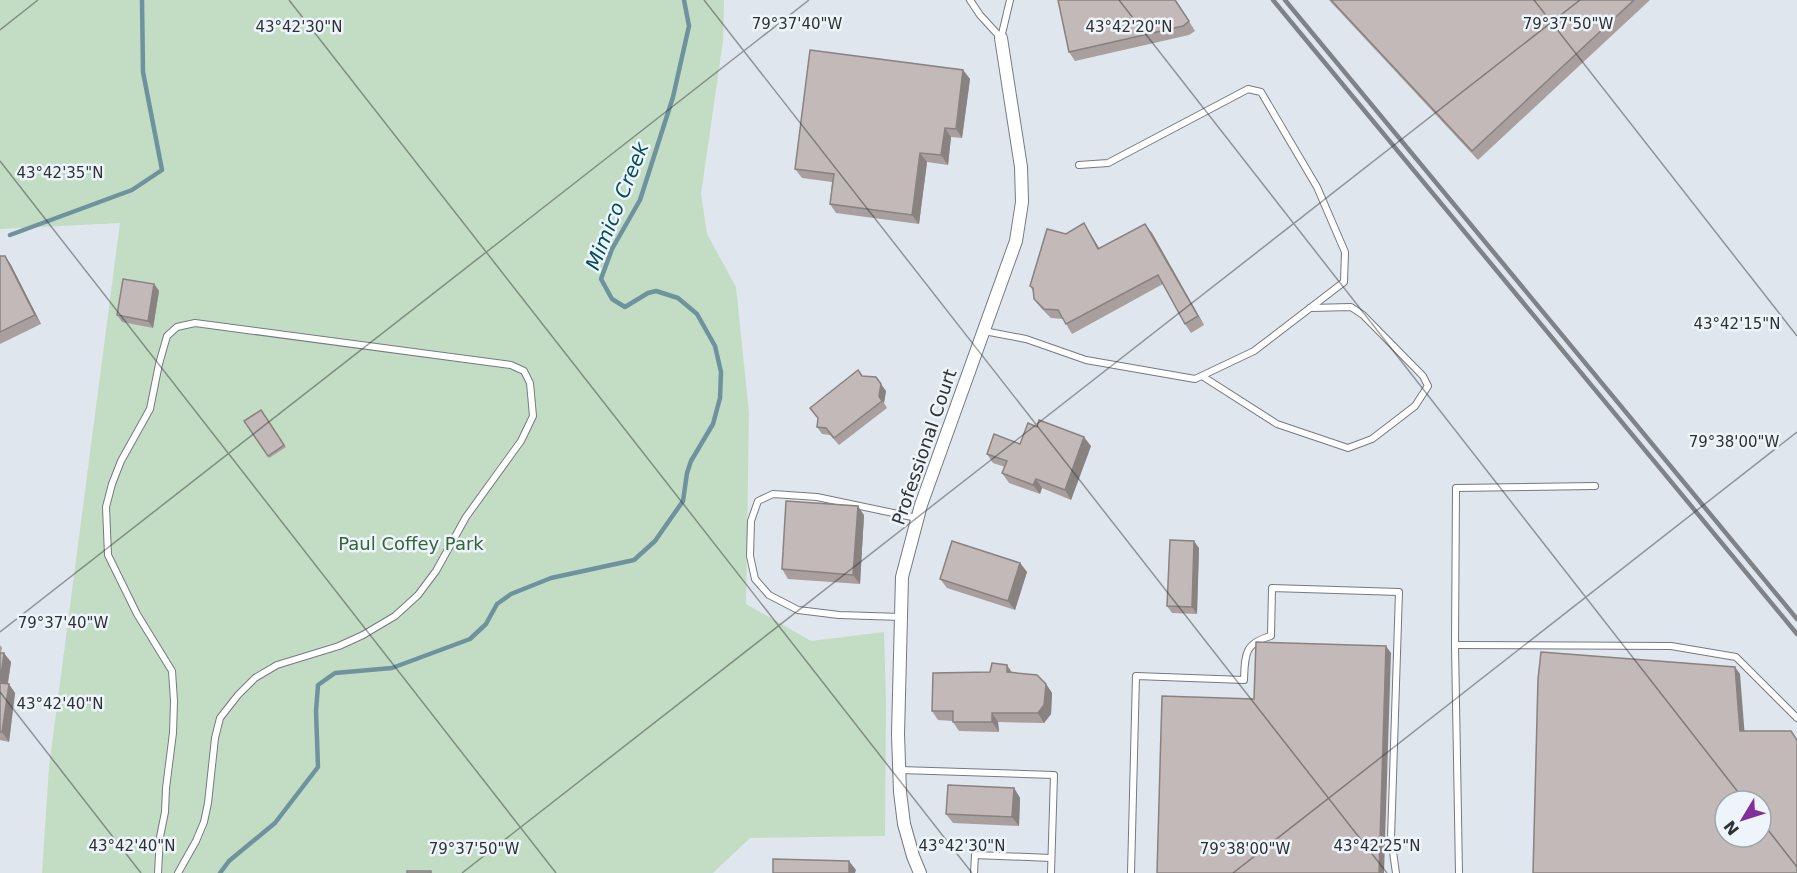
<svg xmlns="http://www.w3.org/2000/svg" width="1797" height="873" font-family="'DejaVu Sans',sans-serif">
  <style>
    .green { fill: #c3dcc4 }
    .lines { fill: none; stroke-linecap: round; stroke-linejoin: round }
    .stream { stroke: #6f939e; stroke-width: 4.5 }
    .service-casing { stroke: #757a80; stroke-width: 8 }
    .minor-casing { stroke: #757a80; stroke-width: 14 }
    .service { stroke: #fff; stroke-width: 6 }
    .minor { stroke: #fff; stroke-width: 12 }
    .rail { stroke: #7f8388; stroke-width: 4.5 }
    .wall { fill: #a89f9e }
    .shaded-wall { fill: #888281 }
    .building { fill: #c3b9b8; stroke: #888281; stroke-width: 1.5; fill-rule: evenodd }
    .ticks { fill: none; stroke: #2f3134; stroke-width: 1.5; stroke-opacity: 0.45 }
    .labels { text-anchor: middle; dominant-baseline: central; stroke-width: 5; stroke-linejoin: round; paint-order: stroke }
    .street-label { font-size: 18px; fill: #2f3134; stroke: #edf4fa }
    .park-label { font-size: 18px; fill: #35653a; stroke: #edf4fa }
    .water-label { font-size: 20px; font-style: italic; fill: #004d5c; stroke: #edf4fa }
    .ticks-label { font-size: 15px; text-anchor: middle; fill: #2f3134; stroke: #edf4fa; stroke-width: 5; stroke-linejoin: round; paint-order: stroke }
  </style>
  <rect width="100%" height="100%" fill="#e0e6ed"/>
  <!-- green -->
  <path class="green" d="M0,0H724L723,41L701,194L707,234L736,287L749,413L746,604L811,641L884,632L886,702L885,836L750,838L713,873H42L49,767L120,223L0,229Z"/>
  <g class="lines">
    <!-- stream -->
    <g class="stream">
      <path d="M10,235L132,190L162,170L143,72L142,0"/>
      <path d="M220,873L229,861L275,823L318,767L316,711L318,685L335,673L392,668L470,639L486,624L497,604L511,594L551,578L634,560L655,541L683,501L687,473L691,461L713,424L720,398L721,372L715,346L697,314L678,298L656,291L648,293L625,307L612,299L601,279L612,249L640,200L673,97L689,26L684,0"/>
    </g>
    <defs>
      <g id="service">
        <path d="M970,0L980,15L1001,38"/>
        <path d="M1001,38L1010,0"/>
        <path d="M984,331L1026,339L1086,360L1195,379L1254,351L1344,282L1345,252L1317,187L1261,92L1248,89L1108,163L1079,165"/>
        <path d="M1202,376L1277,424L1348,448L1372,439L1415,406L1428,386L1423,376L1363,315L1351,307L1310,308"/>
        <path d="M901,617L839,615L798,610L769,595L755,579L750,556L751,521L758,501L773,494L817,497L917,518"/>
        <path d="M1455,645L1671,646L1736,657L1797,718"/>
        <path d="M900,770L1054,775L1051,873"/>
        <path d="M158,873L160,837L165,812L166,788L173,733L174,701L172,671L137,614L108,555L106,507L112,484L121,461L150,409L159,364L167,336L177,327L195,323L511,365L524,371L530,383L533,416L521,441L466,517L436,571L418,595L395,616L363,635L339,646L277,665L255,678L238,695L220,718L215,738L208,803L204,822L196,841L178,873"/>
        <path d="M974,873L975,855L1051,858"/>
        <path d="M1131,873L1136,676L1244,680C1245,655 1244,643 1271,636L1272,588L1399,592L1391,838L1396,873"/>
        <path d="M1459,873L1455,645L1456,488L1595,486"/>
      </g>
      <path id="minor" d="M920,873L913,856L904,824L900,792L898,734L902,577L921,505L1016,241L1022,202L1021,167L1001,38"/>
    </defs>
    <!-- service casing -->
    <use href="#service" class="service-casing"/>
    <!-- minor casing -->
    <use href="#minor" class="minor-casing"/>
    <!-- service -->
    <use href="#service" class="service"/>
    <!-- minor -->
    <use href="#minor" class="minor"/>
    <!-- rail -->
    <g class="rail">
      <path d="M1273,0L1797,634"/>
      <path d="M1285,0L1797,619"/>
    </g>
  </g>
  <!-- wall -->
  <g class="wall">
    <path d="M1176,0L1195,31L1189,35L1075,61L1069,52Z"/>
    <path d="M1329,0H1650L1478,160Z"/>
    <path d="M963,70L970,79L962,138L951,137L948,165L927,162L919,224L836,213L830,204L832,182L802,178L795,169Z"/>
    <path d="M1090,233L1099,248L1152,233L1204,325L1191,333L1185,324L1163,284L1072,334L1063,319L1051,318L1041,308L1034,299L1033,291L1030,286L1066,234Z"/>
    <path d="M0,256H5L11,265L41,324L0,344Z"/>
    <path d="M154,284L159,291L153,328L122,322L117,315Z"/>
    <path d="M862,376L886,391L884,403L887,408L839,445L830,435L822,434L817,427L818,418L810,408Z"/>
    <path d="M261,410L286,447L269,458L244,421Z"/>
    <path d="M1020,444L1091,446L1071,500L1042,488L1040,494L1009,483L1002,473L1005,467L993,463L987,454Z"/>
    <path d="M864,515L860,584L788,579L782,569Z"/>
    <path d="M1199,548L1197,614L1172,613L1167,606Z"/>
    <path d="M1020,563L1027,572L1015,610L947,588L940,579Z"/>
    <path d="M0,645L2,648L1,653L11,662L8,684L15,693L9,742L0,740Z"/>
    <path d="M1013,673L1046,684L1052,693L1051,714L1044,723L998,722L999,732L959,731L953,722V721L938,720L932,711Z"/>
    <path d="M1014,788L1020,798L1019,826L953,823L946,814Z"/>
  </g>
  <!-- shaded-wall -->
  <g class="shaded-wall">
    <path d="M963,70L970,79L962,138L956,129Z"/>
    <path d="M945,128L951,137L948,165L941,155Z"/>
    <path d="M920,153L927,162L919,224L912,215Z"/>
    <path d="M1084,223L1105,258L1098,249Z"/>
    <path d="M1145,224L1152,233L1204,325L1198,316Z"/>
    <path d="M5,256L11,265L41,324L35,315Z"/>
    <path d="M154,284L159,291L153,328L148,321Z"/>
    <path d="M881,384L886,391L884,403L879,396Z"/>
    <path d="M1084,437L1091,446L1071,500L1065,490Z"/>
    <path d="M1036,479L1042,488L1040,494L1033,485Z"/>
    <path d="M858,506L864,515L860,584L853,575Z"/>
    <path d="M1194,541L1199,548L1197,614L1192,607Z"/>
    <path d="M1020,563L1027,572L1015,610L1008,601Z"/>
    <path d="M1386,646L1391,653L1384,873H1379Z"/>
    <path d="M4,653L11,662L6,693L0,684Z"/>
    <path d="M1007,665L1013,674L1007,672Z"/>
    <path d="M1735,667L1740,674L1745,738L1740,731Z"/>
    <path d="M9,684L15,693L9,742L2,732Z"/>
    <path d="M1046,684L1052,693L1051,714L1044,723L1038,713Z"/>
    <path d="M992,713L998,722L999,732L992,722Z"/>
    <path d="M1014,788L1020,798L1019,826L1012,817Z"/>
    <path d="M849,861L856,870L855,873H849Z"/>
  </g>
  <!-- building -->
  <g class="building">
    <path d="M1058,0H1175L1189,21L1183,26L1069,52Z"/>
    <path d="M1331,0H1634L1472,151Z"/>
    <path d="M810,50L963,70L956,129L945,128L941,155L920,153L912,215L830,204L834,174L795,169Z"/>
    <path d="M1084,223L1098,249L1145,224L1198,316L1185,324L1158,275L1066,324L1058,310L1044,309L1034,299L1033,288L1030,286L1047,229L1066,234Z"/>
    <path d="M0,256H5L35,315L0,332Z"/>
    <path d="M123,279L154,284L148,321L117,315Z"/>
    <path d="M858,370L862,376L876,377L881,384L879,396L882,401L834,438L826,428L817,427L818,418L810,408Z"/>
    <path d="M261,410L284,445L268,456L244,421Z"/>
    <path d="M1039,420L1084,437L1065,490L1036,479L1033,485L1002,473L1007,461L987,454L994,434L1020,444L1028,423L1037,427Z"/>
    <path d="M786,501L858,506L853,575L782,569Z"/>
    <path d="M1170,540L1194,541L1192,607L1167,606Z"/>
    <path d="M952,541L1020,563L1008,601L940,579Z"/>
    <path d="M1256,642L1386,646L1379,873H1157L1162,696L1254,699Z"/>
    <path d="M1541,652L1735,667L1740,731H1791L1797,740V873H1533L1538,679ZM1725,801H1761V837H1725Z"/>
    <path d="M0,653H4L0,682Z"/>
    <path d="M992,663L1007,665V672L1037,675L1046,684L1044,705L1038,713H992V722H953V711H932L933,673L990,672Z"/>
    <path d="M0,683L9,684L2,732H0Z"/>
    <path d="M948,785L1014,788L1012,817L946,814Z"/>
    <path d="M773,859L849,861V873H773Z"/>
    <rect x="407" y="871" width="24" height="2"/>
  </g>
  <!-- ticks -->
  <path class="ticks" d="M289,0L972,873M704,0L1387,873M1119,0L1745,801M1534,0L1797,336M0,30L38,0M0,161L556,873M0,632L809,0M0,692L141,873M1761,821L1797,867M462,873L1580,0M1233,873L1797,432"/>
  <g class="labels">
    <!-- street labels -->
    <g class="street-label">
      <text transform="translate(924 447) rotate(-71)">Professional Court</text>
    </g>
    <!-- park labels -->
    <g class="park-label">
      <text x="411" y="543">Paul Coffey Park</text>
    </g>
    <!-- water labels -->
    <g class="water-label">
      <text transform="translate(617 206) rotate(-68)">Mimico Creek</text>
    </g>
  </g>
  <g class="ticks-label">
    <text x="797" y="29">79°37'40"W</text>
    <text x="1568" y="29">79°37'50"W</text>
    <text x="299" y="32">43°42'30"N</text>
    <text x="1129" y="32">43°42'20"N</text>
    <text x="60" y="178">43°42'35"N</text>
    <text x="1737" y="329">43°42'15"N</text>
    <text x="1734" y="447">79°38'00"W</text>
    <text x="63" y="628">79°37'40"W</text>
    <text x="60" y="709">43°42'40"N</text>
    <text x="132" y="851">43°42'40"N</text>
    <text x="962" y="851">43°42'30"N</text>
    <text x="1377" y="851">43°42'25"N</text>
    <text x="474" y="854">79°37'50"W</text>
    <text x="1245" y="854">79°38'00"W</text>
  </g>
  <!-- north arrow -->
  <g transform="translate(1743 819) rotate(232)"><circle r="28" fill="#edf4fa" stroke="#a1a6ab" stroke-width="1.5"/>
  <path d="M0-4.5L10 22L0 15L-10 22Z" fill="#842e9c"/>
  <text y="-9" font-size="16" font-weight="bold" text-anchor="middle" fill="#2f3134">N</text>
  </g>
</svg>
